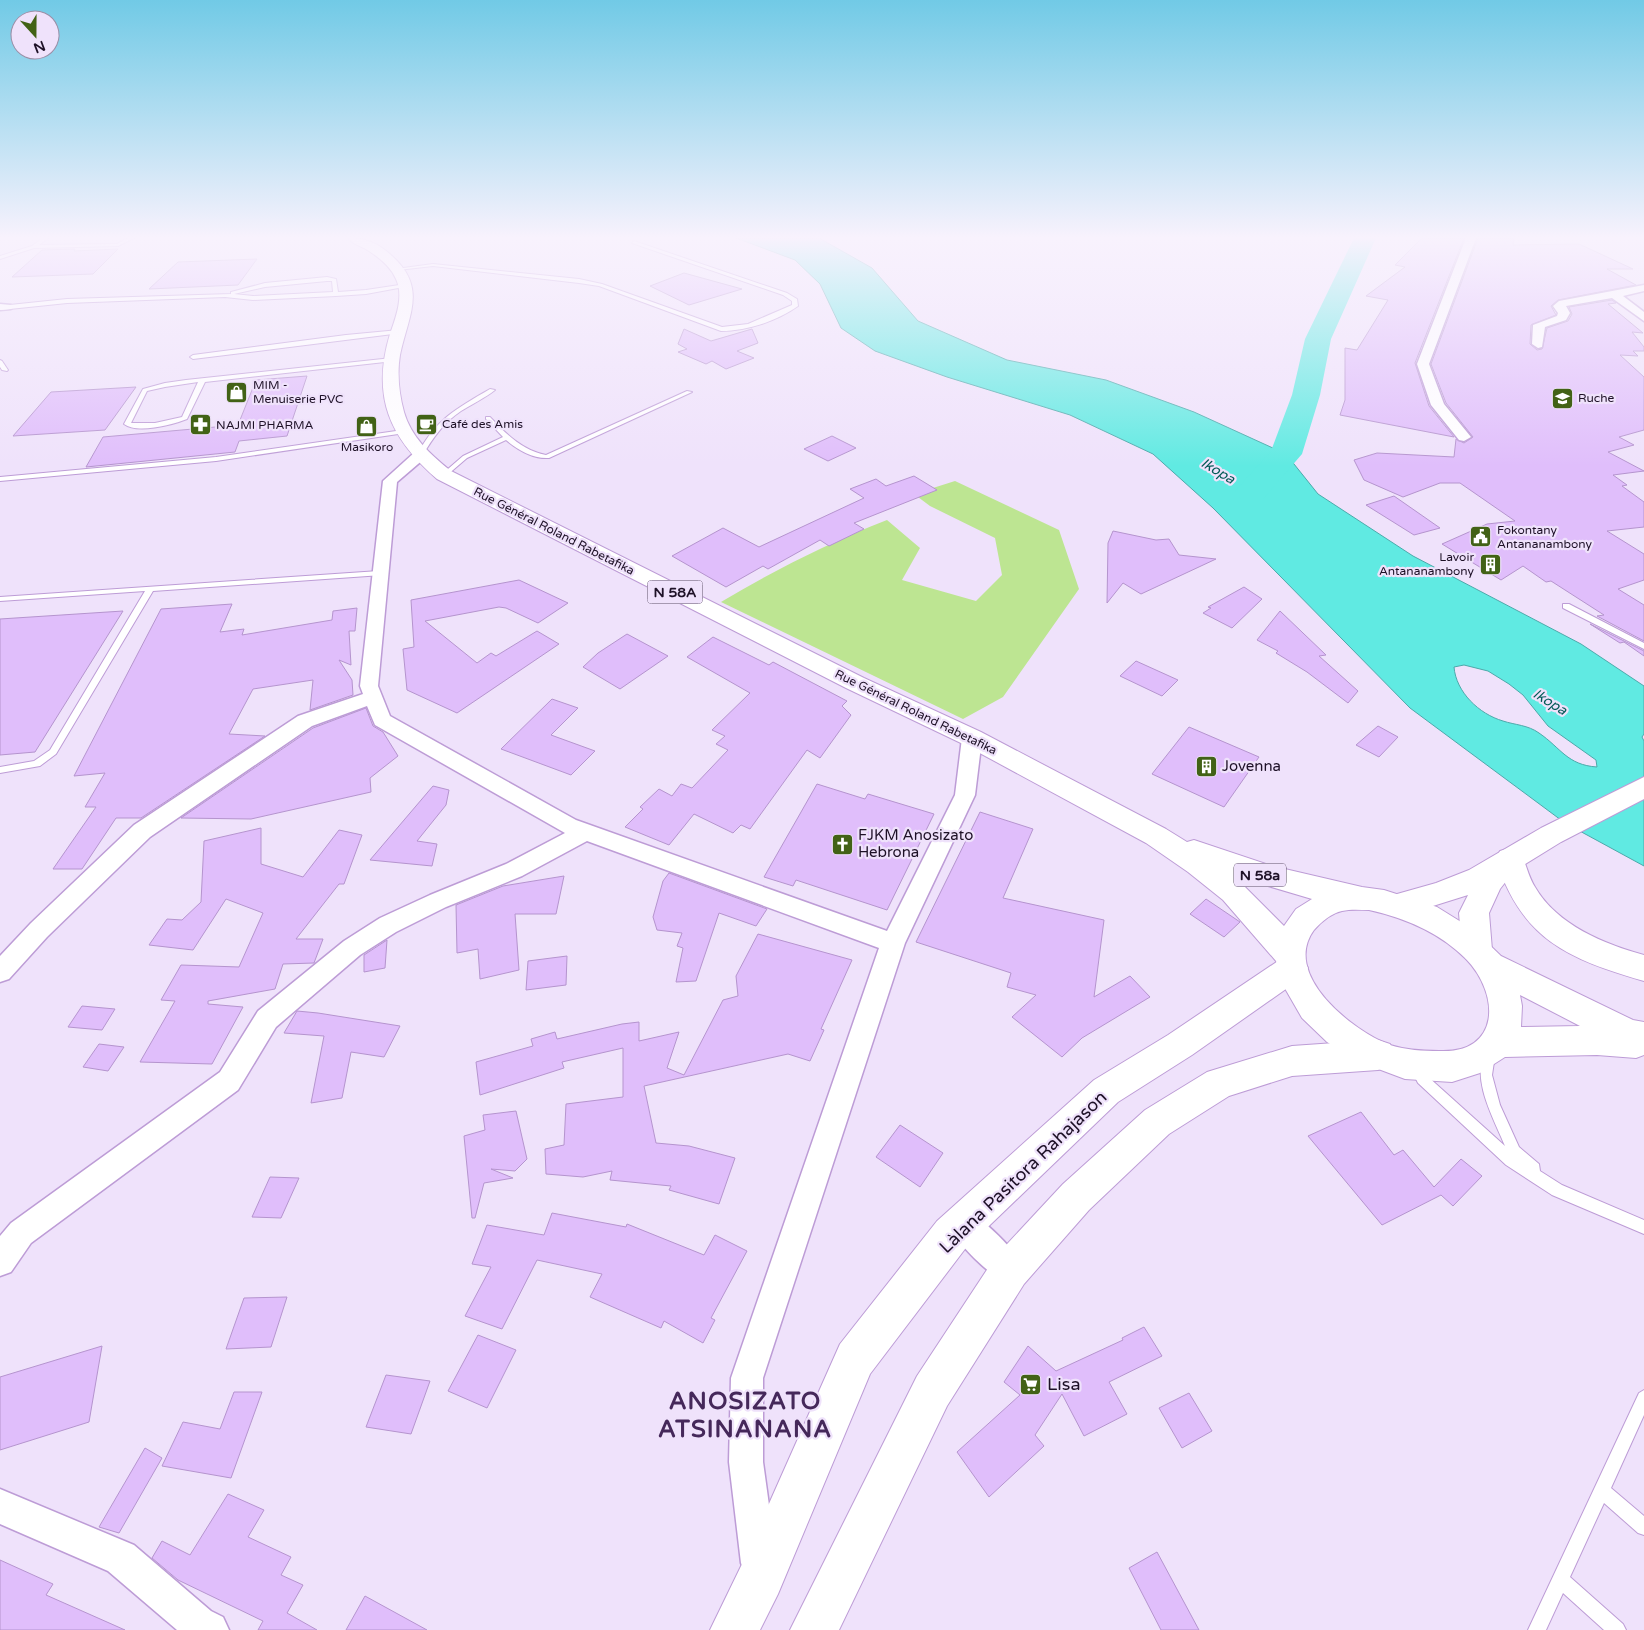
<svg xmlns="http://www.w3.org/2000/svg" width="1644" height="1630" font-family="'Varela Round',sans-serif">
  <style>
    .green { fill: #bde592 }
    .water { fill: #60eae2; stroke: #4ca9aa; fill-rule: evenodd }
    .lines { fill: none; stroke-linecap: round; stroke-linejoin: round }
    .river { fill: #60eae2; fill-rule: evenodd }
    .building { fill: #e0befb; stroke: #b594ce }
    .lane-casing { stroke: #bd9cd6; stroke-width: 2 }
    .street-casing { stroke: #bd9cd6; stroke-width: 3 }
    .secondary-casing { stroke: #bd9cd6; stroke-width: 2 }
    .primary-casing { stroke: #bd9cd6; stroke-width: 2 }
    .lane { fill: #fff; fill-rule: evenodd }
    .street { fill: #fff; fill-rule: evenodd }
    .secondary { fill: #fff; fill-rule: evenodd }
    .primary { fill: #fff; fill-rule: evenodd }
    .labels { text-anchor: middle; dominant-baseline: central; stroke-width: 4.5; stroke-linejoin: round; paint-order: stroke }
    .far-poi-label { font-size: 12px; fill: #1e1127; stroke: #efe2fb; text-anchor: start }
    .far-street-label { font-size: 12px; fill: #1e1127; stroke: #efe2fb }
    .far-water-label { font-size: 14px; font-style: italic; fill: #035a56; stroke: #efe2fb }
    .shield { fill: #efe2fb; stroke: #5d5067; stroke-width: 1 }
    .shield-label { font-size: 14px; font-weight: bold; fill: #1e1127 }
    .poi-label { font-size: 15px; fill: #1e1127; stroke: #efe2fb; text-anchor: start }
    .near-street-label { font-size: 18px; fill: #1e1127; stroke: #efe2fb }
    .near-poi-label { font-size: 18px; fill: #1e1127; stroke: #efe2fb; text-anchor: start }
    .near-district-label { font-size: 24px; font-weight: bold; letter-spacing: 1px; fill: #45285a; stroke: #efe2fb }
  </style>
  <rect width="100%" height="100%" fill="#efe2fb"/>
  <!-- green -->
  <path class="green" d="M955,481L1059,530L1079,589L1003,697L963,719L721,602C775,570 828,543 887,520L920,548L902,580L976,601L1002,575L995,538L930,506L914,494Z"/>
  <!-- water -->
  <path class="water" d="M736,238H819L872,268L918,321L1007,360L1106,380L1194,412L1286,454L1318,494L1413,556L1581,644L1644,686V734L1642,737L1644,741V866L1565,823L1410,708L1213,508L1153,454L1070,415L947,377L875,351L841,328L820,284L795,260ZM1464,665L1488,671L1509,684L1523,695L1548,726L1596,760L1597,767C1567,765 1561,748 1539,733C1528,725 1515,725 1503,721C1479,714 1456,692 1454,667Z"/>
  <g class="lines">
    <!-- river -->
    <path class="river" d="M1354,238H1376L1331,339L1320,395L1302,454L1264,498L1252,501L1240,498L1235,491L1271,451L1292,395L1305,339Z"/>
  </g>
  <!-- building -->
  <g class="building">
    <path d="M1422,238H1464L1415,363L1429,406L1454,437L1340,415L1345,400V348L1357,350L1388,300L1366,296L1405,267L1395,265Z"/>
    <path d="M1478,238H1514L1513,245L1579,244L1633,269H1607L1636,285L1558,300L1551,306L1556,315L1531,325L1530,344L1537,350L1542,349L1547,328L1568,321L1572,314L1569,307L1612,300L1616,303L1608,304L1643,333L1632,332L1644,347V351H1633L1638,356L1620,355L1644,377V430L1619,437L1634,445L1608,452L1644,471L1613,475L1627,485L1622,486L1644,502V527L1607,531L1644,554V580L1618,589L1644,605V641L1597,616L1604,615L1551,581L1546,582L1523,566L1501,580L1442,544L1487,524L1515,521L1460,483H1440L1403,497L1364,480L1354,460L1377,453L1454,457L1456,439L1464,443L1473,437L1446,403L1431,364Z"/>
    <path d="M75,249L74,251L118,249L93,274L12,277L42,250Z"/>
    <path d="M257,259L238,285L149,289L178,262Z"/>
    <path d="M684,273L742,289L689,305L650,286Z"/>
    <path d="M684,329L711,341L752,329L758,343L737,351L754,358L726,369L712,361L706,364L678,352L687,349L678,344Z"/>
    <path d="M307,376L287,436L239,441L235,452L86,467L103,437L238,425L256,380Z"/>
    <path d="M136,387L105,430L13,436L51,392Z"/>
    <path d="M832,436L856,448L828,461L804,449Z"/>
    <path d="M914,476L937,490L854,523L864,529L829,546L820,540L768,569L763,566L726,587L672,556L723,528L759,547L864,498L850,489L876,479L886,486Z"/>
    <path d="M1394,496L1440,528L1414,535L1366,505Z"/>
    <path d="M1113,531L1156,540L1169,539L1179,555L1216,559L1141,594L1123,583L1107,603L1108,543Z"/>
    <path d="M519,580L568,603L538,623L506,608L499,607L425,621L477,663L491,653L496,656L537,631L559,644L457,713L407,690L403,649L414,647L411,600Z"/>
    <path d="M1244,587L1262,599L1232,628L1203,613L1211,608L1208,607Z"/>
    <path d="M232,604L220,632L244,629L242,635L332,620L333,611L357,608L355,631H349L351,665L339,660L352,680L353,695L310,710L313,680L253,689L229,734L265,736L141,818H116L82,869H53L96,807H85L105,773L74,776L161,609Z"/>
    <path d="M123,611L35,752L0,755V619Z"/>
    <path d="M1280,611L1326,655L1319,656L1358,691L1348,703L1307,672L1276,653L1278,651L1257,640Z"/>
    <path d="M1590,624L1644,651V656L1624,642L1620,643Z"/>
    <path d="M627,634L668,656L620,689L583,667L598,653Z"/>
    <path d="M713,637L769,665L773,662L847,701L842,706L851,715L820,758L807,750L750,829L741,825L733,833L694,814L669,845L625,827L643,809L640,807L659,789L672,796L681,784L692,788L728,750L716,744L725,736L712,730L750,693L687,657Z"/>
    <path d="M1136,661L1178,680L1162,696L1120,676Z"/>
    <path d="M552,699L578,708L551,735L595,751L571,775L501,749Z"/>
    <path d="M366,708L373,726L383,732L398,756L370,778L371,792L251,819L181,818L313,728Z"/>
    <path d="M1378,726L1398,737L1379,757L1356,745Z"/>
    <path d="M1189,727L1259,757L1224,807L1152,774Z"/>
    <path d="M817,784L865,799L868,794L934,814L887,910L796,880L793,886L764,877Z"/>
    <path d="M433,786L449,790L446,805L417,841L437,844L432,866L370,860Z"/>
    <path d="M980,812L1033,829L1003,898L1104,920L1094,997L1130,976L1150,997L1082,1038L1062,1057L1012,1017L1036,995L1007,987L1011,973L916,942Z"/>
    <path d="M261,828V864L303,877L339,830L362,835L344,884H339L296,939H323L314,963L283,964L275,989L208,1001V1004L243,1007L212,1064L140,1062L175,1001L161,1000L181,965L239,967L263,913L226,899L193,950L149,945L167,919L182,920L201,902L204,841Z"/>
    <path d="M669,873L767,909L756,926L719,913L696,981L676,982L683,948L677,946L682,933L657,930L653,917L663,881Z"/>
    <path d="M564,876L556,914H515L519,970L480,979L478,949L457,953L456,905L503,886Z"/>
    <path d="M1206,899L1240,922L1224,937L1190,914Z"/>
    <path d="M758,934L852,960L821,1029L824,1030L810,1061L788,1054L644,1086L656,1143L689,1146L735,1158L719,1204L669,1190L671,1186L610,1180L612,1171L583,1177L546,1174L545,1149L564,1145L566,1104L623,1097V1048L562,1062L564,1068L480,1095L476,1062L533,1046L531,1039L555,1032L557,1039L622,1024L639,1022V1041L679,1032L667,1068L684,1075L723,1000L738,996L736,976Z"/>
    <path d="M387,940L385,968L364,972V955Z"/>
    <path d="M567,956L566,985L526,990L528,961Z"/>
    <path d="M82,1006L115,1009L102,1030L68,1027Z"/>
    <path d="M297,1011L318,1013L400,1026L384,1057L351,1052L342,1098L311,1103L324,1036L284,1033Z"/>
    <path d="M99,1044L124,1047L108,1071L83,1067Z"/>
    <path d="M516,1111L527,1159L515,1171L491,1169L513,1178L484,1183L475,1218H472L464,1136L485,1130L483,1115Z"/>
    <path d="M1361,1112L1394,1155L1403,1150L1434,1187L1461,1159L1482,1176L1453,1206L1441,1195L1382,1225L1308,1136Z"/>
    <path d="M900,1125L943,1153L920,1187L876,1157Z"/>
    <path d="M270,1177L299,1178L281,1218L252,1217Z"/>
    <path d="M552,1213L626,1227L627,1224L704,1255L715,1235L747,1251L711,1318L715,1320L703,1343L664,1321L661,1328L590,1297L602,1274L537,1260L502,1329L465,1316L491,1267L472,1264L487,1225L544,1235Z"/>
    <path d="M287,1297L271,1347L226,1349L244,1298Z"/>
    <path d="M1144,1327L1162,1356L1109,1382L1127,1414L1084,1436L1062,1394L1035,1435L1044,1446L989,1497L957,1452L1020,1395L1004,1382L1028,1346L1056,1371L1123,1340L1122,1338Z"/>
    <path d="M478,1335L516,1350L487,1408L448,1391Z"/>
    <path d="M102,1346L89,1422L0,1450V1377Z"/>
    <path d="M386,1375L430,1381L411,1434L366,1427Z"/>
    <path d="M234,1392H262L231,1478L162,1466L183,1422L220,1429Z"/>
    <path d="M1189,1393L1212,1431L1182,1448L1159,1408Z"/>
    <path d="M145,1448L162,1458L119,1533L99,1527Z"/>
    <path d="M228,1494L264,1510L248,1537L291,1557L281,1575L303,1585L287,1613L317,1630H258L263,1621L178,1580L152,1558L162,1541L190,1555Z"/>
    <path d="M1157,1552L1199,1630H1161L1129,1568Z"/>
    <path d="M0,1560L53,1584L46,1595L125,1630H0Z"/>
    <path d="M365,1596L427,1630H346Z"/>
  </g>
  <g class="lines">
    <defs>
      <g id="lane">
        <path d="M43,238H48L39,245L117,244L128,238H134L118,246L34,248L0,259V256L32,246Z"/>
        <path d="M634,241L787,293L797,299L798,306C777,321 747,331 721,331L599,286L579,283L433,266L398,270L396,269L433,264L579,279L602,284L722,327L748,324L792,305V301L783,295L632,243Z"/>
        <path d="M327,277L336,279L338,292L366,290L406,284L409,286L366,294L336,296L253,300L225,297L67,303L0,310V306L67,299L231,294V292L265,283ZM327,281H332L333,292L253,296L234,294L265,287Z"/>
        <path d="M399,330L401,331V333L193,359L190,357L193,355L346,335Z"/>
        <path d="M392,358L395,360L394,361L205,382L187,419C172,425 137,434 124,424L143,389L165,383L186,380ZM198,382L182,417L155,423H131L147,391L165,387Z"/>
        <path d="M0,360L2,361L8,370L7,371L2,370L0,367Z"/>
        <path d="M490,389L495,390C485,398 472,404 461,411C443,423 433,438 422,456H418L417,455C436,419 456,409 490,389Z"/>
        <path d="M687,391L692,392L549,458C533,459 518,450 506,440L467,458L446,476L441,475L463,456L503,437L486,419V417H490C506,434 523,451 546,455Z"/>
        <path d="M403,430L406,432L405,433L216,461L0,481V477L216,457Z"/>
        <path d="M379,571L383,573L382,575L153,591L56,754L40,766L0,773V767L34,761L50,750L145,591L0,601V597Z"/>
        <path d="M1563,604H1569L1644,643V649L1563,608Z"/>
        <path d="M1489,1050L1493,1051L1495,1055L1492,1075L1500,1105L1519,1147L1539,1164L1540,1171L1562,1185L1644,1220V1234L1552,1195L1506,1165L1418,1083L1412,1071L1414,1067L1418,1065L1422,1067L1426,1075L1505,1146C1494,1119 1471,1080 1485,1051Z"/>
        <path d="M1644,1390V1415L1611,1488L1644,1516V1535L1638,1533L1604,1503L1570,1577L1623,1624L1626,1630H1604L1563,1593L1546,1630H1528L1639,1393Z"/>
      </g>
      <g id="street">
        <path d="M1466,238H1476L1429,364L1444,404L1471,437L1464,441L1459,440L1431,405L1417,364Z"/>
        <path d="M1644,285V291L1623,296L1644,312V321L1612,298L1566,306L1570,313L1566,320L1545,327L1542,347L1538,348L1532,344L1533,325L1557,316L1558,313L1553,306L1559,301Z"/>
        <path d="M0,304L11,305L13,307L11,309L0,310Z"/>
        <path d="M420,451L425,452L427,455L425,458L397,482L378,686L390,716L576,820L887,931L955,795L962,738L965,733L972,731L979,733L982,738L975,795L905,943L763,1378V1462L777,1563L772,1576L759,1581L746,1576L741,1563L729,1462L731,1378L879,948L587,841L522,876L446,907L396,932L360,955L276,1027L238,1090L31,1243L11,1272L0,1276V1236L11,1223L220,1072L258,1011L344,941L380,918L430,895L506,864L565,833L375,725L367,706L312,726L150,837L47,937L9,979L0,982V956L31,923L134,825L298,716L363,694L360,686L383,481L415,452Z"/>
        <path d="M963,1209C982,1217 1017,1251 1025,1270L1021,1281L1010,1285C991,1277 956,1243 948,1224L953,1214Z"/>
        <path d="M0,1489L134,1545L211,1611L223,1617L229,1630H177L108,1571L0,1524Z"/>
      </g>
      <g id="secondary">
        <path d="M1644,777V799L1561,842L1514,871L1500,889L1489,913L1492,950L1488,959L1477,963L1466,959L1462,950L1459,913L1468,895L1401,916L1390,912L1386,904L1390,896L1436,883L1469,870L1541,828Z"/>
        <path d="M1292,955L1303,959L1308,968L1303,977L1192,1055L1118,1102L965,1249L870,1374L778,1594L760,1630H710L744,1560L840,1344L937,1221L1094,1080L1168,1035L1281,959Z"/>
        <path d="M1378,1040L1390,1044L1395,1055L1390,1066L1378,1070L1292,1076L1229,1096L1169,1134L1089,1210L1024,1284L947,1406L839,1630H790L917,1376L996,1256L1063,1184L1145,1110L1207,1072L1292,1046Z"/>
      </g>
      <g id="primary">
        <path d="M348,238C366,238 378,243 392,256C428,288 408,316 400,355C397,373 399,394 404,412C411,437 431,455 451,471L864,678L981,732L1166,829L1187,842L1194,840L1272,866L1362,887L1384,890L1437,907L1474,930L1501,956L1633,1020L1644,1022V1055L1636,1058L1597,1055L1505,1057L1480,1073L1452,1082L1405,1079L1357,1061L1327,1042L1302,1018L1283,985L1276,961L1223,900L1188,872L1146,843L963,744L846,688L437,479C390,438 371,397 390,334C396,317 404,296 396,279C390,265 376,255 364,248C358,245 351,243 348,238ZM1234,876L1312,899L1296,909L1284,926ZM1369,910C1405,918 1439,932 1466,959C1500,994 1501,1054 1439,1051C1423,1051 1406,1050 1390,1045C1353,1031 1281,975 1314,930C1321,922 1332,913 1342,911C1351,909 1360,910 1369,910ZM1520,995L1580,1026L1521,1027L1522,1006Z"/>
        <path d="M1510,848L1520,851C1526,863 1528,876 1535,887C1557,925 1604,944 1644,955V981C1568,959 1521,939 1496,859L1500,851Z"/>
      </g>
    </defs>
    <!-- lane casing -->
    <use href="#lane" class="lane-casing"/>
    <!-- street casing -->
    <use href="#street" class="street-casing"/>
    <!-- secondary casing -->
    <use href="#secondary" class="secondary-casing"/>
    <!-- primary casing -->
    <use href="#primary" class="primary-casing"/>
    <!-- lane -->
    <use href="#lane" class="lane"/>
    <!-- street -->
    <use href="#street" class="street"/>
    <!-- secondary -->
    <use href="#secondary" class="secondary"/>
    <!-- primary -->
    <use href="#primary" class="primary"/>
  </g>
  <!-- sky -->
  <linearGradient id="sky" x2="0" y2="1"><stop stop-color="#71cae6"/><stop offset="0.51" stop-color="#f8f2fd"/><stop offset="1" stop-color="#f8f2fd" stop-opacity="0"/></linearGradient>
  <rect width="1644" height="466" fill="url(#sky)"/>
  <!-- icons -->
  <defs>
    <symbol id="shop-square" viewBox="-11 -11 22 22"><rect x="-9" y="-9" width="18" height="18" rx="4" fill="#426216" stroke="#efe2fb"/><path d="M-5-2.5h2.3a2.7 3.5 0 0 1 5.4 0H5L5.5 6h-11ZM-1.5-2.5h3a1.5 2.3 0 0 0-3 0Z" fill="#fff"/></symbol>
    <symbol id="school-square" viewBox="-11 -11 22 22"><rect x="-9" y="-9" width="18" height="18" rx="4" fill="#426216" stroke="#efe2fb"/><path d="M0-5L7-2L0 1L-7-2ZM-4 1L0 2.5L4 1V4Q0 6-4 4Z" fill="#fff"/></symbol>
    <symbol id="cafe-square" viewBox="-11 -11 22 22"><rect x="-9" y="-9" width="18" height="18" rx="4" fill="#426216" stroke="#efe2fb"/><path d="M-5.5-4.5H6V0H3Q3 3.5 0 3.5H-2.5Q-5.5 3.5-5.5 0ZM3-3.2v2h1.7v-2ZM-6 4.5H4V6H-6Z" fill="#fff"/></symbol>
    <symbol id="pharmacy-square" viewBox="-11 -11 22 22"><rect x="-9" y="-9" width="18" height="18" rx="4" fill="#426216" stroke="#efe2fb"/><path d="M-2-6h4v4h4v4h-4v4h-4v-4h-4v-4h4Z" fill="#fff"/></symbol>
    <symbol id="civic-square" viewBox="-11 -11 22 22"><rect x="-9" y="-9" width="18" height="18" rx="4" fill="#426216" stroke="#efe2fb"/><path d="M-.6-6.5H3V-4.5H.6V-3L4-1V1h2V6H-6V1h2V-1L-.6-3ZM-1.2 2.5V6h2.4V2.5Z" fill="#fff"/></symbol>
    <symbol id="building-square" viewBox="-11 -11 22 22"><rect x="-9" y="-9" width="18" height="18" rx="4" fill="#426216" stroke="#efe2fb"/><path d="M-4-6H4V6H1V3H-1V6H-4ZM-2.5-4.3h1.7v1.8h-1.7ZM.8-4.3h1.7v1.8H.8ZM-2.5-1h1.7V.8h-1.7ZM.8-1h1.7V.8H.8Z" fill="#fff"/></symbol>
    <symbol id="church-square" viewBox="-11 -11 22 22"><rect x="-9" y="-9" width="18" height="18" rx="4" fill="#426216" stroke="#efe2fb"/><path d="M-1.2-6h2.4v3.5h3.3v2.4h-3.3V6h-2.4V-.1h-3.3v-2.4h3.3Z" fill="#fff"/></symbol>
    <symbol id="supermarket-square" viewBox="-11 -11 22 22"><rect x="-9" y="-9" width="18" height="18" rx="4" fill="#426216" stroke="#efe2fb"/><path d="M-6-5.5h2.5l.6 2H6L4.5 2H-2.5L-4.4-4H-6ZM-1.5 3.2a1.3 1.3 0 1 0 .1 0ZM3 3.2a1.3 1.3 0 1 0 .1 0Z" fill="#fff"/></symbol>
  </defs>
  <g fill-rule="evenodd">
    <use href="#shop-square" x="224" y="380" width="25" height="25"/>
    <use href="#school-square" x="1550" y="386" width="25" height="25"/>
    <use href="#cafe-square" x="414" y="412" width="25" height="25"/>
    <use href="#pharmacy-square" x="188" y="412" width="25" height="25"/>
    <use href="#shop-square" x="354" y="414" width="25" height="25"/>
    <use href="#civic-square" x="1468" y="524" width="25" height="25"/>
    <use href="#building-square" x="1478" y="552" width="25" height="25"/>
    <use href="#building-square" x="1194" y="754" width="25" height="25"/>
    <use href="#church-square" x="830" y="832" width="25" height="25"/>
    <use href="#supermarket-square" x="1018" y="1372" width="25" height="25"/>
  </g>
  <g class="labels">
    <!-- far-poi labels -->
    <g class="far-poi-label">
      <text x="253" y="385">MIM -<tspan x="253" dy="14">Menuiserie PVC</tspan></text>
      <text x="1578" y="398">Ruche</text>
      <text x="442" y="424">Café des Amis</text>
      <text x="216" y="425">NAJMI PHARMA</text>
      <text x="367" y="447" text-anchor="middle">Masikoro</text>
      <text x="1497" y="530">Fokontany<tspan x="1497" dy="14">Antananambony</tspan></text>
      <text x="1474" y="557" text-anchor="end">Lavoir<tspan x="1474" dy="14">Antananambony</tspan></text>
    </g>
    <!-- far-street labels -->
    <g class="far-street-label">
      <text transform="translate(554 531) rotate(27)">Rue Général Roland Rabetafika</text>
      <text transform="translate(916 712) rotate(26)">Rue Général Roland Rabetafika</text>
    </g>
    <!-- far-water labels -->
    <g class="far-water-label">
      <text transform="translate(1218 471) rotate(31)">Ikopa</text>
      <text transform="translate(1550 702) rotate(32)">Ikopa</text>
    </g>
    <!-- shield labels -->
    <g class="shield">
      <rect x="647.5" y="580.5" width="55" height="23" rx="4"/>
      <rect x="1234" y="863.5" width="52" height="23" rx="4"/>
    </g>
    <g class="shield-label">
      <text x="675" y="592">N 58A</text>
      <text x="1260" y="875">N 58a</text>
    </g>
    <!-- poi labels -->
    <g class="poi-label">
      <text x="1222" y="766">Jovenna</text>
      <text x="858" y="835">FJKM Anosizato<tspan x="858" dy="17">Hebrona</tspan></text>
    </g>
    <!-- near-street labels -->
    <g class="near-street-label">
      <text transform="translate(1023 1172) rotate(-44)">Làlana Pasitora Rahajason</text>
    </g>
    <!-- near-poi labels -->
    <g class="near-poi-label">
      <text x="1047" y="1384">Lisa</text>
    </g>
    <!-- near-district labels -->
    <g class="near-district-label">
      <text x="745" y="1401">ANOSIZATO<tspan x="745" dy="28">ATSINANANA</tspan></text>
    </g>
  </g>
  <!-- north arrow -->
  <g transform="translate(35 35) rotate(159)"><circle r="24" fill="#efe2fb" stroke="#9b8ea6"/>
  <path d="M0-4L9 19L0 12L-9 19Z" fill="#426216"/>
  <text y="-8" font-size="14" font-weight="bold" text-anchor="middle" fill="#1e1127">N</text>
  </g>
</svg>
